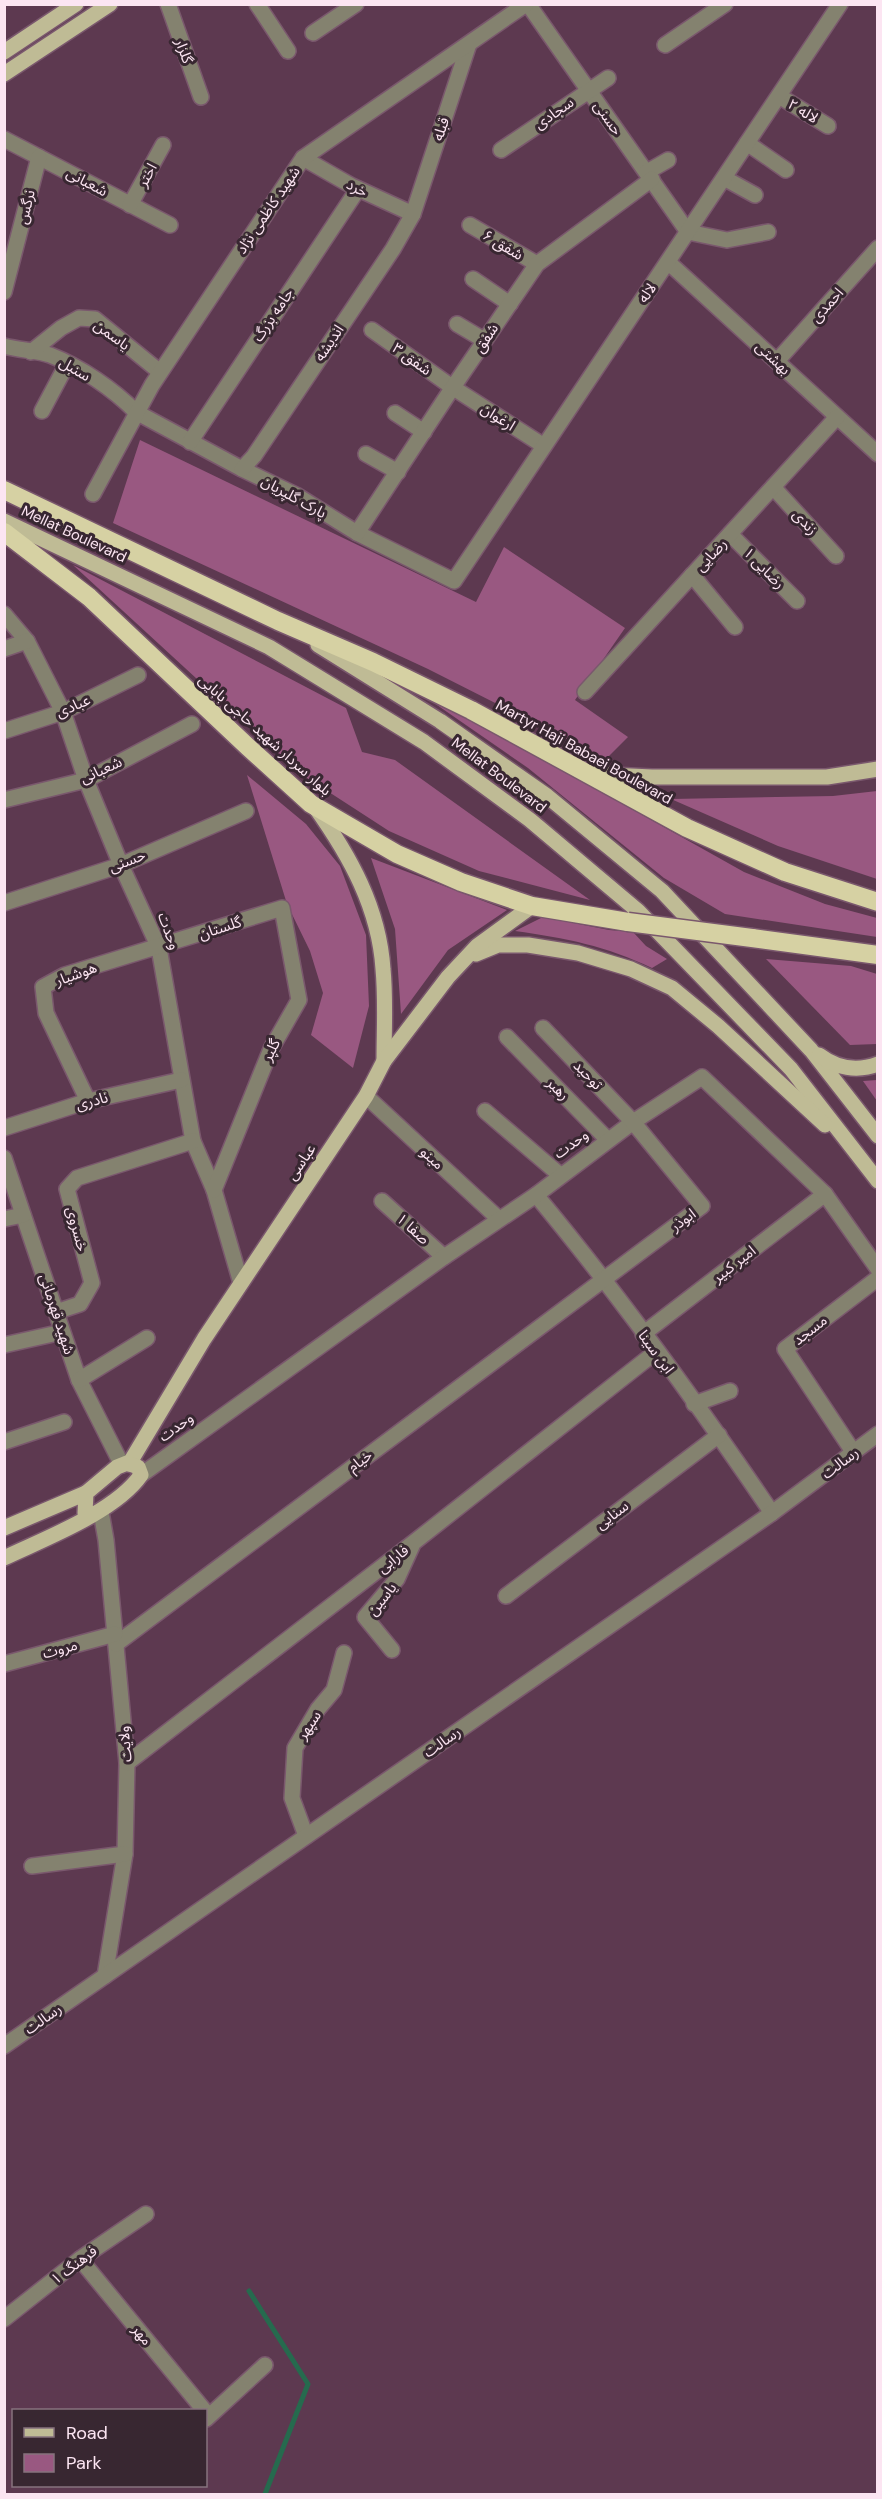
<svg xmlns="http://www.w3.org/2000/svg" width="882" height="2499" font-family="'DM Sans','Noto Sans Arabic',sans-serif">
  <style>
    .green { fill: #995881 }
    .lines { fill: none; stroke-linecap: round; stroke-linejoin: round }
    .stream { stroke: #266a4e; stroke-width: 5 }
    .minor-casing { stroke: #7a586d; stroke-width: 18 }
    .major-casing { stroke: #7a586d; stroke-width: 18 }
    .highway-casing { stroke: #7a586d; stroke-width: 21 }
    .minor { stroke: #84826f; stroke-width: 15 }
    .major { stroke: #bfbb95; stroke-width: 15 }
    .highway { stroke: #d6d1a3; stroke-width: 18 }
    .highway-bridge-casing { stroke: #7a586d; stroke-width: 21; stroke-linecap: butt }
    .highway-bridge { stroke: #d6d1a3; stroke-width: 18 }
    .labels { text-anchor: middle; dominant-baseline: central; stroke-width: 6; stroke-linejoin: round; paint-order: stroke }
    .street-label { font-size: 15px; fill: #fce5f2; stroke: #382731 }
  </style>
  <rect width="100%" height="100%" fill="#5d3950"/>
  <!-- green -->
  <g class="green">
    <path d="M140,440L476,602L504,547L625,628L575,700L628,737L606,759L428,669L113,523Z"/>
    <path d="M73,565L346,708L362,752L395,760L590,900L479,871L389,831L298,772Z"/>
    <path d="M398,678L744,872L825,904L877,918V937L725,914L664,878L528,768Z"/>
    <path d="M247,775L306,824L340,866L366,935L369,1006L353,1068L311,1035L323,993L310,951L287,904Z"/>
    <path d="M877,791V879L778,846L671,799L833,796Z"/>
    <path d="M371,858L507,910L448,950L401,1014L395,929Z"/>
    <path d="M543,917L609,930L633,932L646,946L667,959L652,968C606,946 566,938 515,931Z"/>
    <path d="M766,959L851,966L877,974V1044L850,1045Z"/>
    <path d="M877,1080H878L877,1101L863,1081Z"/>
  </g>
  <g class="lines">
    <!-- stream -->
    <path class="stream" d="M249,2291L308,2384L265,2494"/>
    <defs>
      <g id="minor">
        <path d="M168,4L201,97"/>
        <path d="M257,4L288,51"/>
        <path d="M528,4L688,232L727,240L768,232"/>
        <path d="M313,33L356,4"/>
        <path d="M665,45L725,4"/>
        <path d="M779,96L828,126"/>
        <path d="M4,139L170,225"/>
        <path d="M747,143L786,170"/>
        <path d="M501,150L608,78"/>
        <path d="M303,158L352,186L413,214"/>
        <path d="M647,172L668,160"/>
        <path d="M724,178L755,195"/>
        <path d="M130,205L163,145"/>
        <path d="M470,225L537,264"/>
        <path d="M668,262L878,454"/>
        <path d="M473,279L510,304"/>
        <path d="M4,292L39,157"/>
        <path d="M457,324L484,340"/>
        <path d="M372,330L452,387L544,446"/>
        <path d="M4,346C19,350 39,351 50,355C81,367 113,389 136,412L242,469L296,495L357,533L454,581L840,4"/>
        <path d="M31,352L61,328L79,318L95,319L160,372"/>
        <path d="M777,361L878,248"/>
        <path d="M42,411L67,364"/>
        <path d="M395,413L424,432"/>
        <path d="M190,442L358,189"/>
        <path d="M366,454L398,472"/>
        <path d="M242,469L254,456L393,249L413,214L469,44"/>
        <path d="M773,487L836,556"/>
        <path d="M93,494L152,385L303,158L526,4"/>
        <path d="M357,533L449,393L537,264L652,179"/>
        <path d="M730,534L797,601"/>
        <path d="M692,575L735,627"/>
        <path d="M4,614L27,641L63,712L86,780L121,865L159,948L193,1141L214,1190L241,1283"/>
        <path d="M4,649L27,641"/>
        <path d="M585,692L837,417"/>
        <path d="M4,731L63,712L138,675"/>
        <path d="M4,800L86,780L192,724"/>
        <path d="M4,903L121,865L246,811"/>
        <path d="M507,1037L608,1140"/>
        <path d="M366,1096L499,1219"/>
        <path d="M88,1101L46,1013L43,987L65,975L282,908L299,1000L271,1049L214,1190"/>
        <path d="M485,1111L560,1175"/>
        <path d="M4,1128L88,1101L181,1080"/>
        <path d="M4,1158L79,1380L122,1465"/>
        <path d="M536,1195C620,1296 698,1404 772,1513"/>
        <path d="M382,1201L444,1257"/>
        <path d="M4,1219L23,1215"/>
        <path d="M56,1312L80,1304L92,1283L67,1189L77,1178L193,1141"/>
        <path d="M643,1334L825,1194"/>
        <path d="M4,1345L62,1332"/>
        <path d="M79,1380L147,1338"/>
        <path d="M694,1404L730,1391"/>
        <path d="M4,1442L64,1422"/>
        <path d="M854,1453L785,1349L878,1278"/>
        <path d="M141,1475L444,1257L536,1195L633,1122L702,1077L825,1194L878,1269"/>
        <path d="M101,1512L106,1540L127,1763L125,1854L105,1976"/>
        <path d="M506,1596L719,1435"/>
        <path d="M116,1644L702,1206L633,1122L543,1028"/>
        <path d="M392,1650L365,1617L397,1579L412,1546"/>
        <path d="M4,1664L115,1634"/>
        <path d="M127,1763L413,1543L657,1351"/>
        <path d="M306,1836L292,1798L295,1748L318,1709L334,1690L344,1653"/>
        <path d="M32,1866L125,1854"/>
        <path d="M4,2046L772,1513L878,1434"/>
        <path d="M80,2259L204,2410"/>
        <path d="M4,2319L80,2259L146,2214"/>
        <path d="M206,2419L265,2365"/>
      </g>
      <g id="major">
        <path d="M4,52L76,4"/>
        <path d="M4,74L110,4"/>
        <path d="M4,521L269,647L424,742L530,820L638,911L791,1069L878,1181"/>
        <path d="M318,645L440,721L547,796L662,891L811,1050L878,1136"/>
        <path d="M590,774L652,777H827L878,769"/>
        <path d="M315,807C350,856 379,908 383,969C386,1000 384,1031 384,1061"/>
        <path d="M476,954L498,945H528L578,953L631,969L672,988L718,1026L825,1125"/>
        <path d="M819,1055C836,1068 857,1072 878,1064"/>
        <path d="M129,1464L204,1339L366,1096L384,1061L448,977L477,946L532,906"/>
        <path d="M4,1528L86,1493"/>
        <path d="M4,1558C46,1538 115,1512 141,1475L138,1467L127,1463L117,1467L86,1493L85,1513L90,1516"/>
      </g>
      <g id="highway">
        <path d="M4,490L278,621L373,662L471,710L687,828L785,872L878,902"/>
        <path d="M4,532L89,597L248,747L311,804L397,854L461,882L532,906L628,922"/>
        <path d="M752,938L878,955"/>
      </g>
    </defs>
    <!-- minor casing -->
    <use href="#minor" class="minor-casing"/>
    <!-- major casing -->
    <use href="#major" class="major-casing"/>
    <!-- highway casing -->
    <use href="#highway" class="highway-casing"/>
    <!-- minor -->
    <use href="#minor" class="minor"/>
    <!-- major -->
    <use href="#major" class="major"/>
    <!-- highway -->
    <use href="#highway" class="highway"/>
    <defs>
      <path id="highway-bridge" d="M628,922L752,938"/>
    </defs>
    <!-- highway-bridge casing -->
    <use href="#highway-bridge" class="highway-bridge-casing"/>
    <!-- highway-bridge -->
    <use href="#highway-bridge" class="highway-bridge"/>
  </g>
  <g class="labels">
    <!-- street labels -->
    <g class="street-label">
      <text transform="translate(184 51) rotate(70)">گلزار</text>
      <text transform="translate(803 111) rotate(31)">لاله ۲</text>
      <text transform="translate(554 113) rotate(-35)">سجادی</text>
      <text transform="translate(608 118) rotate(55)">حسنی</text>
      <text transform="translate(441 129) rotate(-72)">قبله</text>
      <text transform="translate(147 175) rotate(-61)">اختر</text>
      <text transform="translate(87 182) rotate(28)">شعبانی</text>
      <text transform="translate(357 188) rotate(27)">خرد</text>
      <text transform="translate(26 207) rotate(-76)">نرگس</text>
      <text transform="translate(268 210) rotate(-56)">شهید کاظمی نژاد</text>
      <text transform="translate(503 245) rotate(31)">شفق ۶</text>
      <text transform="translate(647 293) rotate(-56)">لاله</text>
      <text transform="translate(827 305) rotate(-48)">احمدی</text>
      <text transform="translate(273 315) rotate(-56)">جامه بزرگ</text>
      <text transform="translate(112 335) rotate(36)">یاسمن</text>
      <text transform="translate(486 338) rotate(-56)">شفق</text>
      <text transform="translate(329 343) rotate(-56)">اندیشه</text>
      <text transform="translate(773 358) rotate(43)">بهشتی</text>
      <text transform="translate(412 359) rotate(36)">شفق ۳</text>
      <text transform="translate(75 369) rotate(30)">سنبل</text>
      <text transform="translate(498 417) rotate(33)">ارغوان</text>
      <text transform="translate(294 497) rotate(29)">پارک گلپریان</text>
      <text transform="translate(805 522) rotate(47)">زندی</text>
      <text transform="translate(74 534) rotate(25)">Mellat Boulevard</text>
      <text transform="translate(711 555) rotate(-47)">رضایی</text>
      <text transform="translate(764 568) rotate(45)">رضایی ۱</text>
      <text transform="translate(73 706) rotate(-24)">عبادی</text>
      <text transform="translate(265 735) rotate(42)">بلوار سردار شهید حاجی بابایی</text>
      <text transform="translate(584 752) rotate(29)">Martyr Haji Babaei Boulevard</text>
      <text transform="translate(101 770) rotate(-25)">شعبانی</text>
      <text transform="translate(499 775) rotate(37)">Mellat Boulevard</text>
      <text transform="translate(127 861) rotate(-21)">حسنی</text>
      <text transform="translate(220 928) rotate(-18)">گلستان</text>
      <text transform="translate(169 931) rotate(70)">وحدت</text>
      <text transform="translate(76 974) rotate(-20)">هوشیار</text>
      <text transform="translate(271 1050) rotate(-64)">گلپر</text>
      <text transform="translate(588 1075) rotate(46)">توحید</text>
      <text transform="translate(558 1089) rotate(45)">رهبر</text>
      <text transform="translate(92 1101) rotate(-15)">نادری</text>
      <text transform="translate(571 1144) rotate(-36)">وحدت</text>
      <text transform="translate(432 1158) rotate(43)">مینو</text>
      <text transform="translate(301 1162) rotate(-56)">عباسی</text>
      <text transform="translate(683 1220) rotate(-36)">ابوذر</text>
      <text transform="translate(77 1229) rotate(75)">خسروی</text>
      <text transform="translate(413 1229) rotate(42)">صفا ۱</text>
      <text transform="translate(734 1264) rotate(-38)">امیر کبیر</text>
      <text transform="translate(57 1314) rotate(72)">شهید قهرمانی</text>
      <text transform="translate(810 1330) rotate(-38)">مسجد</text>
      <text transform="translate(656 1352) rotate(54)">ابن سینا</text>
      <text transform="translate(176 1427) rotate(-36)">وحدت</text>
      <text transform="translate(360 1461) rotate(-37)">خیام</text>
      <text transform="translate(840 1463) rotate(-37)">رسالت</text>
      <text transform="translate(612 1515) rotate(-37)">سنایی</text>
      <text transform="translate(393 1559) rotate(-38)">فارابی</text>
      <text transform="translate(382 1599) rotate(-52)">یاسین</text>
      <text transform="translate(60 1649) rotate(-15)">مروت</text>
      <text transform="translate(309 1725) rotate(-57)">سپهر</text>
      <text transform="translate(442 1742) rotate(-35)">رسالت</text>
      <text transform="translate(125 1744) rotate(-95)">ولایت</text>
      <text transform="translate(43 2019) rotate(-35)">رسالت</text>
      <text transform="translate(74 2265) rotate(-37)">فرهنگ ۱</text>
      <text transform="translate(142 2335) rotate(51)">مهر</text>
    </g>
  </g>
  <!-- border -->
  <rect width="882" height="2499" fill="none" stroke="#fce5f2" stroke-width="12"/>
  <!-- legend -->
  <rect x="12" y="2409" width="195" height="78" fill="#382731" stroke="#86737e" stroke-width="1.5"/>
  <rect x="24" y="2428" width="30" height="9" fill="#bfbb95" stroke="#86737e" stroke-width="1.5"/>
  <text x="66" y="2439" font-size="18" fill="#fce5f2">Road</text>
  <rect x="24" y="2454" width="30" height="18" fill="#995881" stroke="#86737e" stroke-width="1.5"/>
  <text x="66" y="2469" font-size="18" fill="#fce5f2">Park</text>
</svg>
